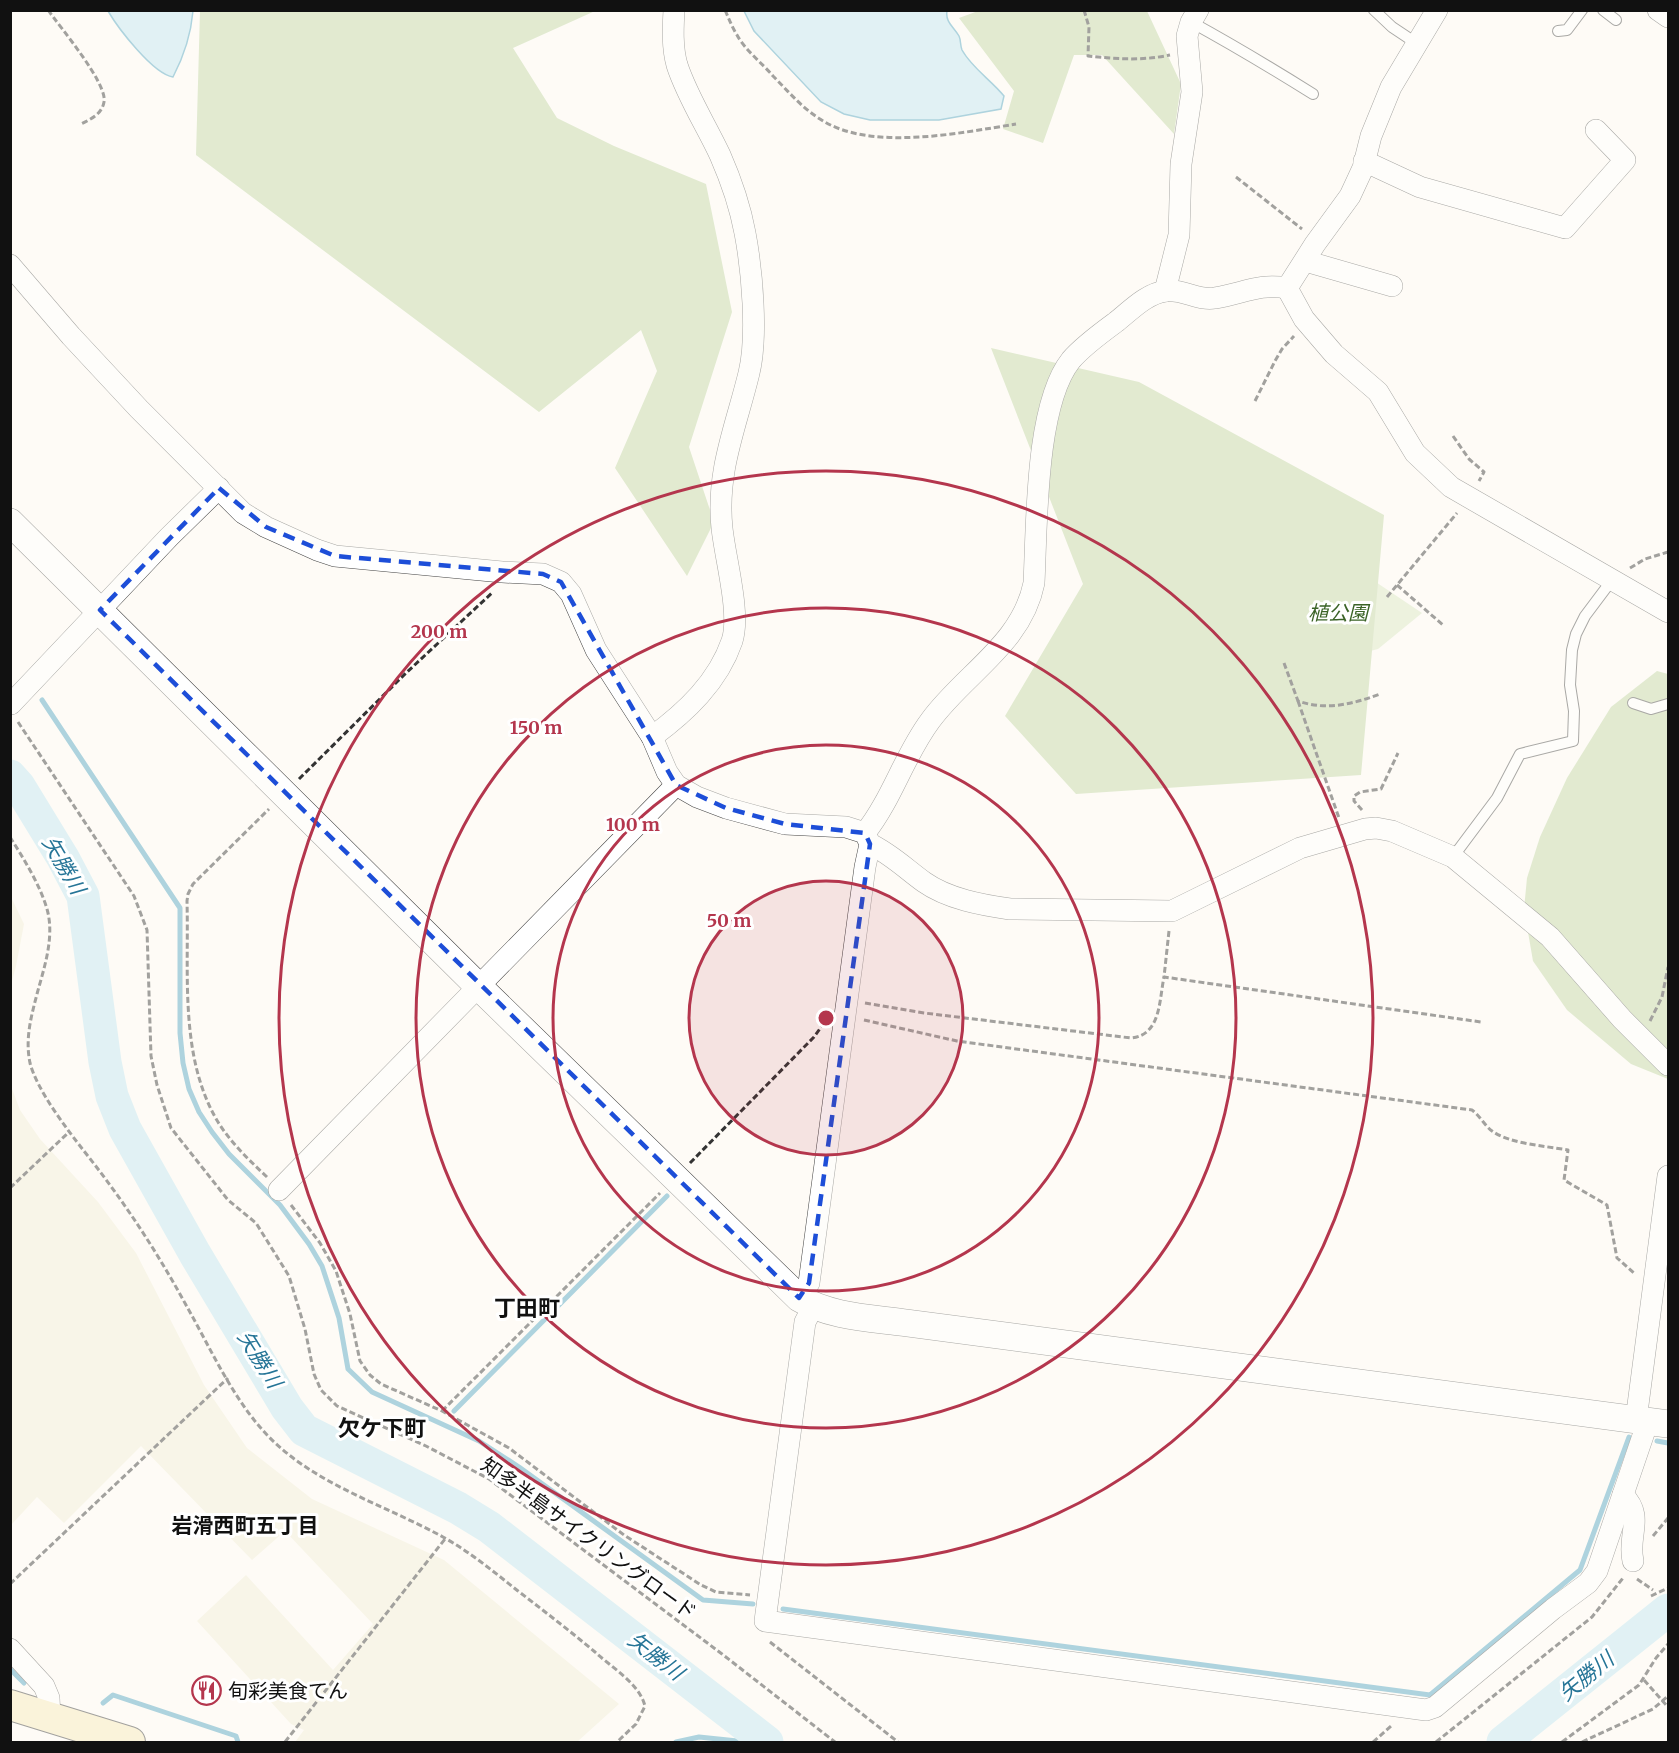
<svg xmlns="http://www.w3.org/2000/svg" width="1679" height="1753" font-family="Merriweather,'Noto Sans JP',serif">
  <style>
    .farmland { fill: #f2edd7 }
    .green { fill: #d9e6c2 }
    .forest { fill: #c0d5a3 }
    .water { fill: #bfe5f1; stroke: #4ea2c0; stroke-width: 1.5 }
    .lines { fill: none; stroke-linecap: round; stroke-linejoin: round }
    .stream { stroke: #4ea2c0; stroke-width: 5 }
    .river { stroke: #bfe5f1; stroke-width: 33 }
    .service-casing { stroke: #444; stroke-width: 12 }
    .minor-casing { stroke: #444; stroke-width: 22 }
    .tertiary-casing { stroke: #444; stroke-width: 28 }
    .secondary-casing { stroke: #333; stroke-width: 32 }
    .path { stroke: #333; stroke-width: 3; stroke-dasharray: 6 3; stroke-linecap: butt }
    .service { stroke: #fff; stroke-width: 10 }
    .minor { stroke: #fff; stroke-width: 21 }
    .tertiary { stroke: #fff; stroke-width: 27 }
    .secondary { stroke: #f7e8b8; stroke-width: 30 }
    .marked { fill: none; stroke: #1d4ed8; stroke-width: 4.5; stroke-dasharray: 12 8; stroke-linejoin: round }
    .ring { fill: none; stroke: #b4364d; stroke-width: 3 }
    .labels { text-anchor: middle; dominant-baseline: central; stroke-width: 6; stroke-linejoin: round; paint-order: stroke }
    .park-label { font-size: 20px; font-style: italic; fill: #3b6327; stroke: #fff }
    .street-label { font-size: 20px; fill: #111; stroke: #fff }
    .poi-label { font-size: 20px; fill: #111; stroke: #fff; text-anchor: start }
    .water-label { font-size: 21px; font-style: italic; fill: #267597; stroke: #fff }
    .neighbourhood-label { font-size: 21px; font-weight: bold; fill: #111; stroke: #fff }
    .quarter-label { font-size: 22px; font-weight: bold; fill: #111; stroke: #fff }
    .centre { fill: #b4364d; stroke: #fff; stroke-width: 3 }
    .ring-label { font-size: 18px; text-anchor: middle; font-weight: bold; fill: #b4364d; stroke: #fff; stroke-width: 6; stroke-linejoin: round; paint-order: stroke }
  </style>
  <rect width="100%" height="100%" fill="#fefbf6"/>
  <!-- farmland -->
  <g class="farmland">
    <path d="M11,897L24,924L16,966L11,985Z"/>
    <path d="M11,1086L20,1110L40,1139L98,1202L136,1253L204,1385L247,1448L312,1499L444,1560L619,1704L577,1742H295L304,1730L291,1724L197,1621L246,1575L333,1670L373,1624L285,1531L252,1560L141,1446L64,1523L37,1497L11,1525Z"/>
  </g>
  <!-- green -->
  <path class="green" d="M1325,548L1422,613L1378,649L1332,661Z"/>
  <!-- forest -->
  <g class="forest">
    <path d="M200,11H595L513,48L557,118L614,146L706,184L732,312L689,447L714,522L687,576L615,468L657,371L641,330L539,412L196,155Z"/>
    <path d="M978,11H1147L1181,84L1174,134L1102,55H1074L1043,143L1003,129L1014,91L959,18Z"/>
    <path d="M991,348L1139,382L1384,515L1361,775L1076,794L1005,716L1083,584Z"/>
    <path d="M1657,671L1668,674V1079L1631,1064L1567,1010L1533,961L1524,909L1527,878L1540,837L1567,778L1611,707Z"/>
  </g>
  <!-- water -->
  <g class="water">
    <path d="M108,11H193C191,34 184,56 173,77C153,74 118,28 108,11Z"/>
    <path d="M744,11H947C945,22 954,27 959,36C961,40 960,45 962,50C972,68 991,80 1004,96L1001,109L939,120H870L844,114L821,102L754,31Z"/>
  </g>
  <g class="lines">
    <!-- stream -->
    <g class="stream">
      <path d="M42,700L180,908V1033L183,1063L189,1089L199,1112L212,1132L229,1154L280,1205L309,1244L322,1266L339,1318L348,1369L372,1392L479,1441L519,1467L703,1600L753,1604"/>
      <path d="M454,1411L667,1196"/>
      <path d="M1657,1441L1668,1443"/>
      <path d="M783,1609L1430,1695L1580,1570L1629,1437"/>
      <path d="M10,1669L24,1683"/>
      <path d="M103,1703L113,1695L236,1736L238,1742"/>
      <path d="M676,1742L699,1737L747,1742"/>
    </g>
    <!-- river -->
    <g class="river">
      <path d="M10,776L19,786L63,858L83,896L105,1062L112,1096L125,1129L195,1254L287,1408L304,1430L458,1508L489,1527L767,1742"/>
      <path d="M1503,1742L1668,1610"/>
    </g>
    <defs>
      <g id="service">
        <path d="M1374,10L1392,27L1416,43"/>
        <path d="M1603,10L1616,20"/>
        <path d="M1191,22C1233,45 1273,69 1313,94"/>
        <path d="M1558,31L1567,30L1582,10"/>
        <path d="M1633,703L1651,709L1668,704"/>
        <path d="M1453,857L1497,798L1520,754L1573,741L1574,711L1570,685L1572,650L1576,634L1585,616L1612,580"/>
      </g>
      <g id="minor">
        <path d="M1658,10L1668,17"/>
        <path d="M1364,161L1420,187L1565,228L1625,160L1596,130"/>
        <path d="M1305,261L1392,286"/>
        <path d="M10,265L71,336L139,409L243,513L266,527L317,550L335,556L502,572L543,574L561,582L571,594L596,650L652,737L667,772L676,785L697,797L726,808L785,824L846,827L865,833L870,844L865,867L809,1283L799,1298"/>
        <path d="M1287,288L1304,319L1334,354L1378,392L1415,453L1451,487L1668,612"/>
        <path d="M1287,288L1315,244L1350,196L1363,168L1371,136L1391,87L1437,10"/>
        <path d="M1165,291L1179,235L1181,164L1192,92L1187,36L1191,22L1198,10"/>
        <path d="M11,704L169,537L219,488"/>
        <path d="M652,737C686,712 718,682 732,641C741,614 725,558 722,528C716,471 736,427 749,373C758,336 752,270 745,233C740,206 731,180 720,155C706,125 687,96 677,65C672,47 673,28 674,10"/>
        <path d="M865,833C892,799 904,756 930,721C964,674 1022,644 1034,583C1037,525 1035,405 1071,360C1083,346 1101,333 1116,322C1130,311 1147,293 1166,291C1183,289 1199,301 1215,298C1242,294 1259,283 1287,288"/>
        <path d="M870,844C891,854 906,869 924,882C948,899 982,905 1010,909L1172,911L1300,848L1365,829L1376,828L1392,831L1453,857L1550,937L1622,1019L1668,1065"/>
        <path d="M279,1190L676,785"/>
        <path d="M813,1307L805,1322L765,1621L1426,1710L1435,1707L1553,1609L1588,1583L1597,1571L1648,1421"/>
        <path d="M1636,1420L1668,1176"/>
        <path d="M1623,1495C1645,1517 1627,1535 1633,1561"/>
        <path d="M10,1649L44,1686L49,1698L50,1718"/>
      </g>
      <path id="tertiary" d="M10,522L478,986L799,1298C830,1317 872,1318 907,1323L1668,1424"/>
      <path id="secondary" d="M10,1705L130,1742"/>
    </defs>
    <!-- service casing -->
    <use href="#service" class="service-casing"/>
    <!-- minor casing -->
    <use href="#minor" class="minor-casing"/>
    <!-- tertiary casing -->
    <use href="#tertiary" class="tertiary-casing"/>
    <!-- secondary casing -->
    <use href="#secondary" class="secondary-casing"/>
    <!-- path -->
    <g class="path">
      <path d="M48,10C60,27 108,84 104,102C102,114 91,119 81,124"/>
      <path d="M725,10C729,19 732,27 737,35C745,50 762,63 773,76C788,91 801,107 820,119C869,152 960,133 1016,124"/>
      <path d="M1084,10L1089,27L1088,56C1116,59 1142,61 1170,55"/>
      <path d="M1236,177L1302,229"/>
      <path d="M1255,401L1275,361L1282,349L1294,336"/>
      <path d="M1453,436L1469,459L1484,472L1479,481"/>
      <path d="M1630,568L1645,559L1668,552"/>
      <path d="M1397,585L1443,625"/>
      <path d="M1387,597L1457,513"/>
      <path d="M1284,663L1298,701C1326,711 1353,704 1380,694"/>
      <path d="M1298,701L1339,818"/>
      <path d="M18,722L134,896L147,930L151,1056L157,1085L171,1128L228,1200L256,1223L289,1276L305,1329L314,1374L321,1390L337,1406L426,1446L489,1479L722,1654L835,1742"/>
      <path d="M299,779L406,673L493,592"/>
      <path d="M1362,810L1354,801V796L1360,792L1381,789L1398,753"/>
      <path d="M10,837C24,859 40,885 47,909C55,937 44,968 37,994C31,1017 25,1039 30,1063C37,1090 66,1128 84,1151C123,1200 156,1250 186,1305C211,1349 233,1400 269,1437C316,1485 385,1505 443,1537C470,1552 494,1572 518,1591C544,1611 570,1631 595,1652C612,1668 639,1683 645,1706L636,1724L617,1742"/>
      <path d="M1169,931L1164,977L1481,1022"/>
      <path d="M865,1003L924,1013L1131,1038C1161,1035 1159,1001 1164,977"/>
      <path d="M864,1020L957,1041L1472,1110C1480,1116 1485,1126 1492,1131C1510,1144 1546,1146 1568,1150L1564,1180L1607,1205L1617,1258L1635,1274"/>
      <path d="M1650,1021L1662,997L1668,967"/>
      <path d="M690,1163L814,1037L824,1023"/>
      <path d="M267,1177C249,1160 231,1143 218,1122C179,1057 189,974 187,901L188,894L193,884L269,809"/>
      <path d="M10,1188L69,1132"/>
      <path d="M291,1205L320,1243L336,1271L350,1314L360,1361L370,1375L381,1384L442,1411L509,1448L624,1535L701,1585L716,1592L750,1595"/>
      <path d="M442,1411L660,1193"/>
      <path d="M1653,1536L1668,1518"/>
      <path d="M1637,1579L1653,1590"/>
      <path d="M10,1584L228,1378"/>
      <path d="M1651,1596L1668,1588"/>
      <path d="M770,1642L898,1742"/>
      <path d="M1644,1680L1668,1707"/>
      <path d="M285,1742L445,1539"/>
      <path d="M1373,1742L1391,1726"/>
      <path d="M1436,1742L1592,1617L1623,1578"/>
      <path d="M1562,1742L1639,1685L1656,1658L1668,1644"/>
      <path d="M1582,1742L1653,1709L1668,1696"/>
    </g>
    <!-- service -->
    <use href="#service" class="service"/>
    <!-- minor -->
    <use href="#minor" class="minor"/>
    <!-- tertiary -->
    <use href="#tertiary" class="tertiary"/>
    <!-- secondary -->
    <use href="#secondary" class="secondary"/>
  </g>
  <!-- marked area -->
  <path d="M0 0H1679V1753H0ZM219,488L266,527L335,556L543,574L561,582L676,785L726,808L785,824L865,833L870,844L809,1283L799,1298L100,610Z" fill="#fefbf6" fill-opacity=".55" fill-rule="evenodd"/>
  <path class="marked" d="M219,488L266,527L335,556L543,574L561,582L676,785L726,808L785,824L865,833L870,844L809,1283L799,1298L100,610Z"/>
  <!-- distance rings -->
  <circle cx="826" cy="1018" r="137" fill="#b4364d" fill-opacity=".12"/>
  <g class="ring">
    <circle cx="826" cy="1018" r="137"/>
    <circle cx="826" cy="1018" r="273"/>
    <circle cx="826" cy="1018" r="410"/>
    <circle cx="826" cy="1018" r="547"/>
  </g>
  <!-- icons -->
  <defs>
    <symbol id="restaurant-ring" viewBox="-11 -11 22 22"><circle r="9.5" fill="#fff" stroke="#b4364d" stroke-width="1.5"/><path d="M-5-6h1v4h1v-4h1v4h1v-4h1v5L-1.5 .5V6h-2V.5L-5-1ZM5-6V6H3V1.5H1.5Q1.5-4 5-6Z" fill="#b4364d"/></symbol>
  </defs>
  <g fill-rule="evenodd">
    <use href="#restaurant-ring" x="190" y="1674" width="33" height="33"/>
  </g>
  <g class="labels">
    <!-- park labels -->
    <g class="park-label">
      <text x="1338" y="612">植公園</text>
    </g>
    <!-- street labels -->
    <g class="street-label">
      <text transform="translate(589 1538) rotate(36)">知多半島サイクリングロード</text>
    </g>
    <!-- poi labels -->
    <g class="poi-label">
      <text x="228" y="1690">旬彩美食てん</text>
    </g>
    <!-- water labels -->
    <g class="water-label">
      <text transform="translate(64 865) rotate(60)">矢勝川</text>
      <text transform="translate(260 1359) rotate(58)">矢勝川</text>
      <text transform="translate(656 1656) rotate(38)">矢勝川</text>
      <text transform="translate(1586 1676) rotate(-39)">矢勝川</text>
    </g>
    <!-- neighbourhood labels -->
    <g class="neighbourhood-label">
      <text x="245" y="1525">岩滑西町五丁目</text>
    </g>
    <!-- quarter labels -->
    <g class="quarter-label">
      <text x="527" y="1308">丁田町</text>
      <text x="382" y="1428">欠ケ下町</text>
    </g>
  </g>
  <circle cx="826" cy="1018" r="9" class="centre"/>
  <g class="ring-label">
    <text x="439" y="638">200 m</text>
    <text x="536" y="734">150 m</text>
    <text x="633" y="831">100 m</text>
    <text x="729" y="927">50 m</text>
  </g>
  <!-- border -->
  <rect width="1679" height="1753" fill="none" stroke="#111111" stroke-width="24"/>
</svg>
